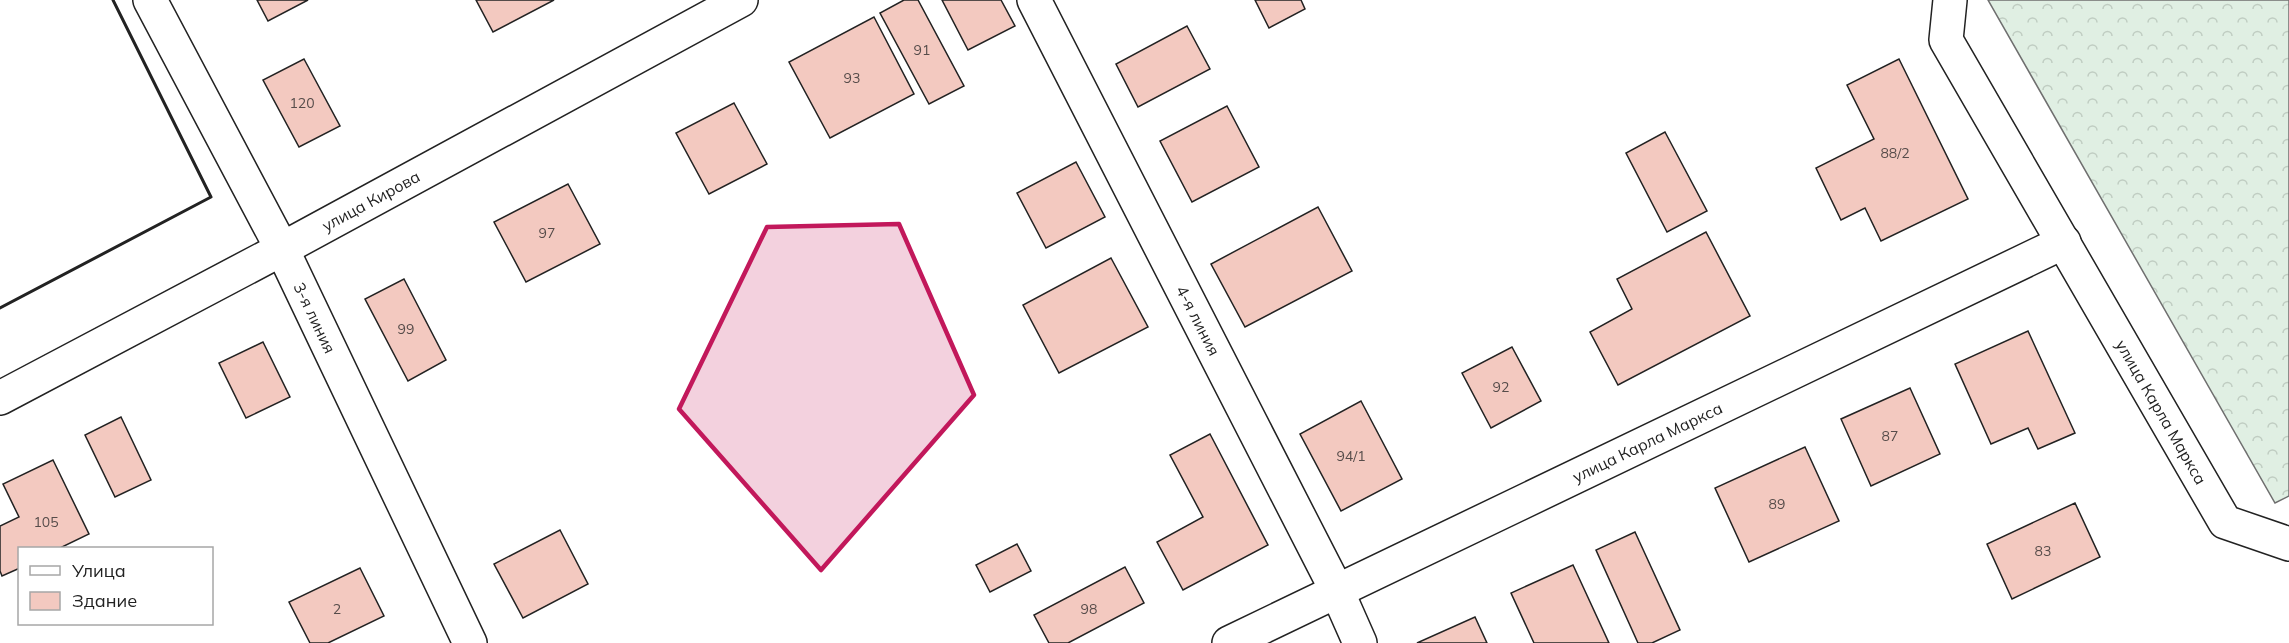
<svg xmlns="http://www.w3.org/2000/svg" width="2289" height="643" font-family="Mulish,sans-serif">
  <style>
    .forest { fill: url(#forest-crowns); stroke: #6f6f6f; stroke-width: 1.5 }
    .building { fill: #f3c9c0; stroke: #222; stroke-width: 1.5 }
    .lines { fill: none; stroke-linecap: round; stroke-linejoin: round }
    .minor-casing { stroke: #222; stroke-width: 36 }
    .tertiary-casing { stroke: #222; stroke-width: 36 }
    .minor { stroke: #fff; stroke-width: 33 }
    .tertiary { stroke: #fff; stroke-width: 33 }
    .wall { stroke: #222; stroke-width: 3 }
    .marked { fill: #c2185b; fill-opacity: 0.2; stroke: #c2185b; stroke-width: 4.5; stroke-linejoin: round }
    .labels { text-anchor: middle; dominant-baseline: central; stroke-width: 4.5; stroke-linejoin: round; paint-order: stroke }
    .number-label { font-size: 14px; fill: #564c4a }
    .street-label { font-size: 16px; fill: #222; stroke: #fff }
  </style>
  <defs>
    <pattern id="forest-crowns" width="20" height="18" patternUnits="userSpaceOnUse" patternTransform="scale(1.5)"><rect width="20" height="18" fill="#e0efe3"/><path d="M2 6a3 3 0 1 1 6 0M12 15a3 3 0 1 1 6 0" fill="none" stroke="#c0cdc2"/></pattern>
  </defs>
  <rect width="100%" height="100%" fill="#fff"/>
  <!-- forest -->
  <path class="forest" d="M1988,0H2289V496L2275,503Z"/>
  <!-- building -->
  <g class="building">
    <path d="M257,0H308L268,21Z"/>
    <path d="M476,0H554L493,32Z"/>
    <path d="M904,0H918L964,86L929,104L880,13Z"/>
    <path d="M942,0H1001L1015,26L968,50Z"/>
    <path d="M1255,0H1301L1305,9L1269,28Z"/>
    <path d="M874,17L914,94L830,138L789,62Z"/>
    <path d="M1187,26L1210,69L1138,107L1116,64Z"/>
    <path d="M304,59L340,126L299,147L263,80Z"/>
    <path d="M1899,59L1968,199L1881,241L1865,208L1841,220L1816,168L1874,139L1847,85Z"/>
    <path d="M734,103L767,164L709,194L676,133Z"/>
    <path d="M1227,106L1259,167L1192,202L1160,141Z"/>
    <path d="M1665,132L1707,211L1667,232L1626,153Z"/>
    <path d="M1076,162L1105,217L1046,248L1017,193Z"/>
    <path d="M568,184L600,244L526,282L494,222Z"/>
    <path d="M1318,207L1352,271L1245,327L1211,264Z"/>
    <path d="M1706,232L1750,316L1618,385L1590,332L1632,309L1617,279Z"/>
    <path d="M1111,258L1148,327L1059,373L1023,305Z"/>
    <path d="M404,279L446,360L408,381L365,299Z"/>
    <path d="M2028,331L2075,433L2038,449L2028,428L1991,444L1955,364Z"/>
    <path d="M263,342L290,397L246,418L219,363Z"/>
    <path d="M1512,347L1541,401L1491,428L1462,373Z"/>
    <path d="M1910,388L1940,454L1871,486L1841,419Z"/>
    <path d="M1361,401L1402,479L1341,511L1300,434Z"/>
    <path d="M121,417L151,480L115,497L85,435Z"/>
    <path d="M1210,434L1268,545L1183,590L1157,542L1203,517L1170,455Z"/>
    <path d="M1805,447L1839,521L1749,562L1715,488Z"/>
    <path d="M53,460L89,534L60,548H20V568L2,576L0,571V526L19,517L3,484Z"/>
    <path d="M2075,503L2100,557L2012,599L1987,544Z"/>
    <path d="M560,530L588,584L523,618L494,564Z"/>
    <path d="M1635,532L1680,630L1652,643H1638L1596,550Z"/>
    <path d="M1017,544L1031,571L990,592L976,565Z"/>
    <path d="M1573,565L1609,643H1534L1511,593Z"/>
    <path d="M1125,567L1144,603L1068,643H1049L1034,615Z"/>
    <path d="M360,568L384,616L328,643H310L289,602Z"/>
    <path d="M1475,617L1487,643H1417Z"/>
  </g>
  <g class="lines">
    <defs>
      <g id="minor">
        <path id="s1" d="M150,0L282,249L470,643"/>
        <path id="s2" d="M1034,0L1337,591L1360,643"/>
        <path id="s3" d="M1950,0L1946,40L2225,522L2289,544"/>
        <path id="s4" d="M1229,643L2064,242"/>
      </g>
      <g id="tertiary">
        <path id="s5" d="M0,398L282,249L741,0"/>
      </g>
    </defs>
    <!-- minor casing -->
    <use href="#minor" class="minor-casing"/>
    <!-- tertiary casing -->
    <use href="#tertiary" class="tertiary-casing"/>
    <!-- minor -->
    <use href="#minor" class="minor"/>
    <!-- tertiary -->
    <use href="#tertiary" class="tertiary"/>
    <!-- wall -->
    <path class="wall" d="M0,308L211,197L113,0"/>
  </g>
  <!-- marked area -->
  <path class="marked" d="M899,224L974,395L821,570L679,409L767,227Z"/>
  <g class="labels">
    <!-- number labels -->
    <g class="number-label">
      <text x="922" y="50">91</text>
      <text x="852" y="78">93</text>
      <text x="302" y="103">120</text>
      <text x="1895" y="153">88/2</text>
      <text x="547" y="233">97</text>
      <text x="406" y="329">99</text>
      <text x="1501" y="387">92</text>
      <text x="1890" y="436">87</text>
      <text x="1351" y="456">94/1</text>
      <text x="1777" y="504">89</text>
      <text x="46" y="522">105</text>
      <text x="2043" y="551">83</text>
      <text x="337" y="609">2</text>
      <text x="1089" y="609">98</text>
    </g>
    <!-- street labels -->
    <g class="street-label">
      <text stroke="none"><textPath href="#s5" startOffset="420">улица Кирова</textPath></text>
      <text stroke="none"><textPath href="#s1" startOffset="358">3-я линия</textPath></text>
      <text stroke="none"><textPath href="#s2" startOffset="360">4-я линия</textPath></text>
      <text stroke="none"><textPath href="#s3" startOffset="470">улица Карла Маркса</textPath></text>
      <text stroke="none"><textPath href="#s4" startOffset="464">улица Карла Маркса</textPath></text>
    </g>
  </g>
  <!-- legend -->
  <rect x="18" y="547" width="195" height="78" fill="#ffffff" stroke="#a7a7a7" stroke-width="1.5"/>
  <rect x="30" y="566" width="30" height="9" fill="#ffffff" stroke="#a7a7a7" stroke-width="1.5"/>
  <text x="72" y="577" font-size="18" fill="#222222">Улица</text>
  <rect x="30" y="592" width="30" height="18" fill="#f3c9c0" stroke="#a7a7a7" stroke-width="1.5"/>
  <text x="72" y="607" font-size="18" fill="#222222">Здание</text>
</svg>
